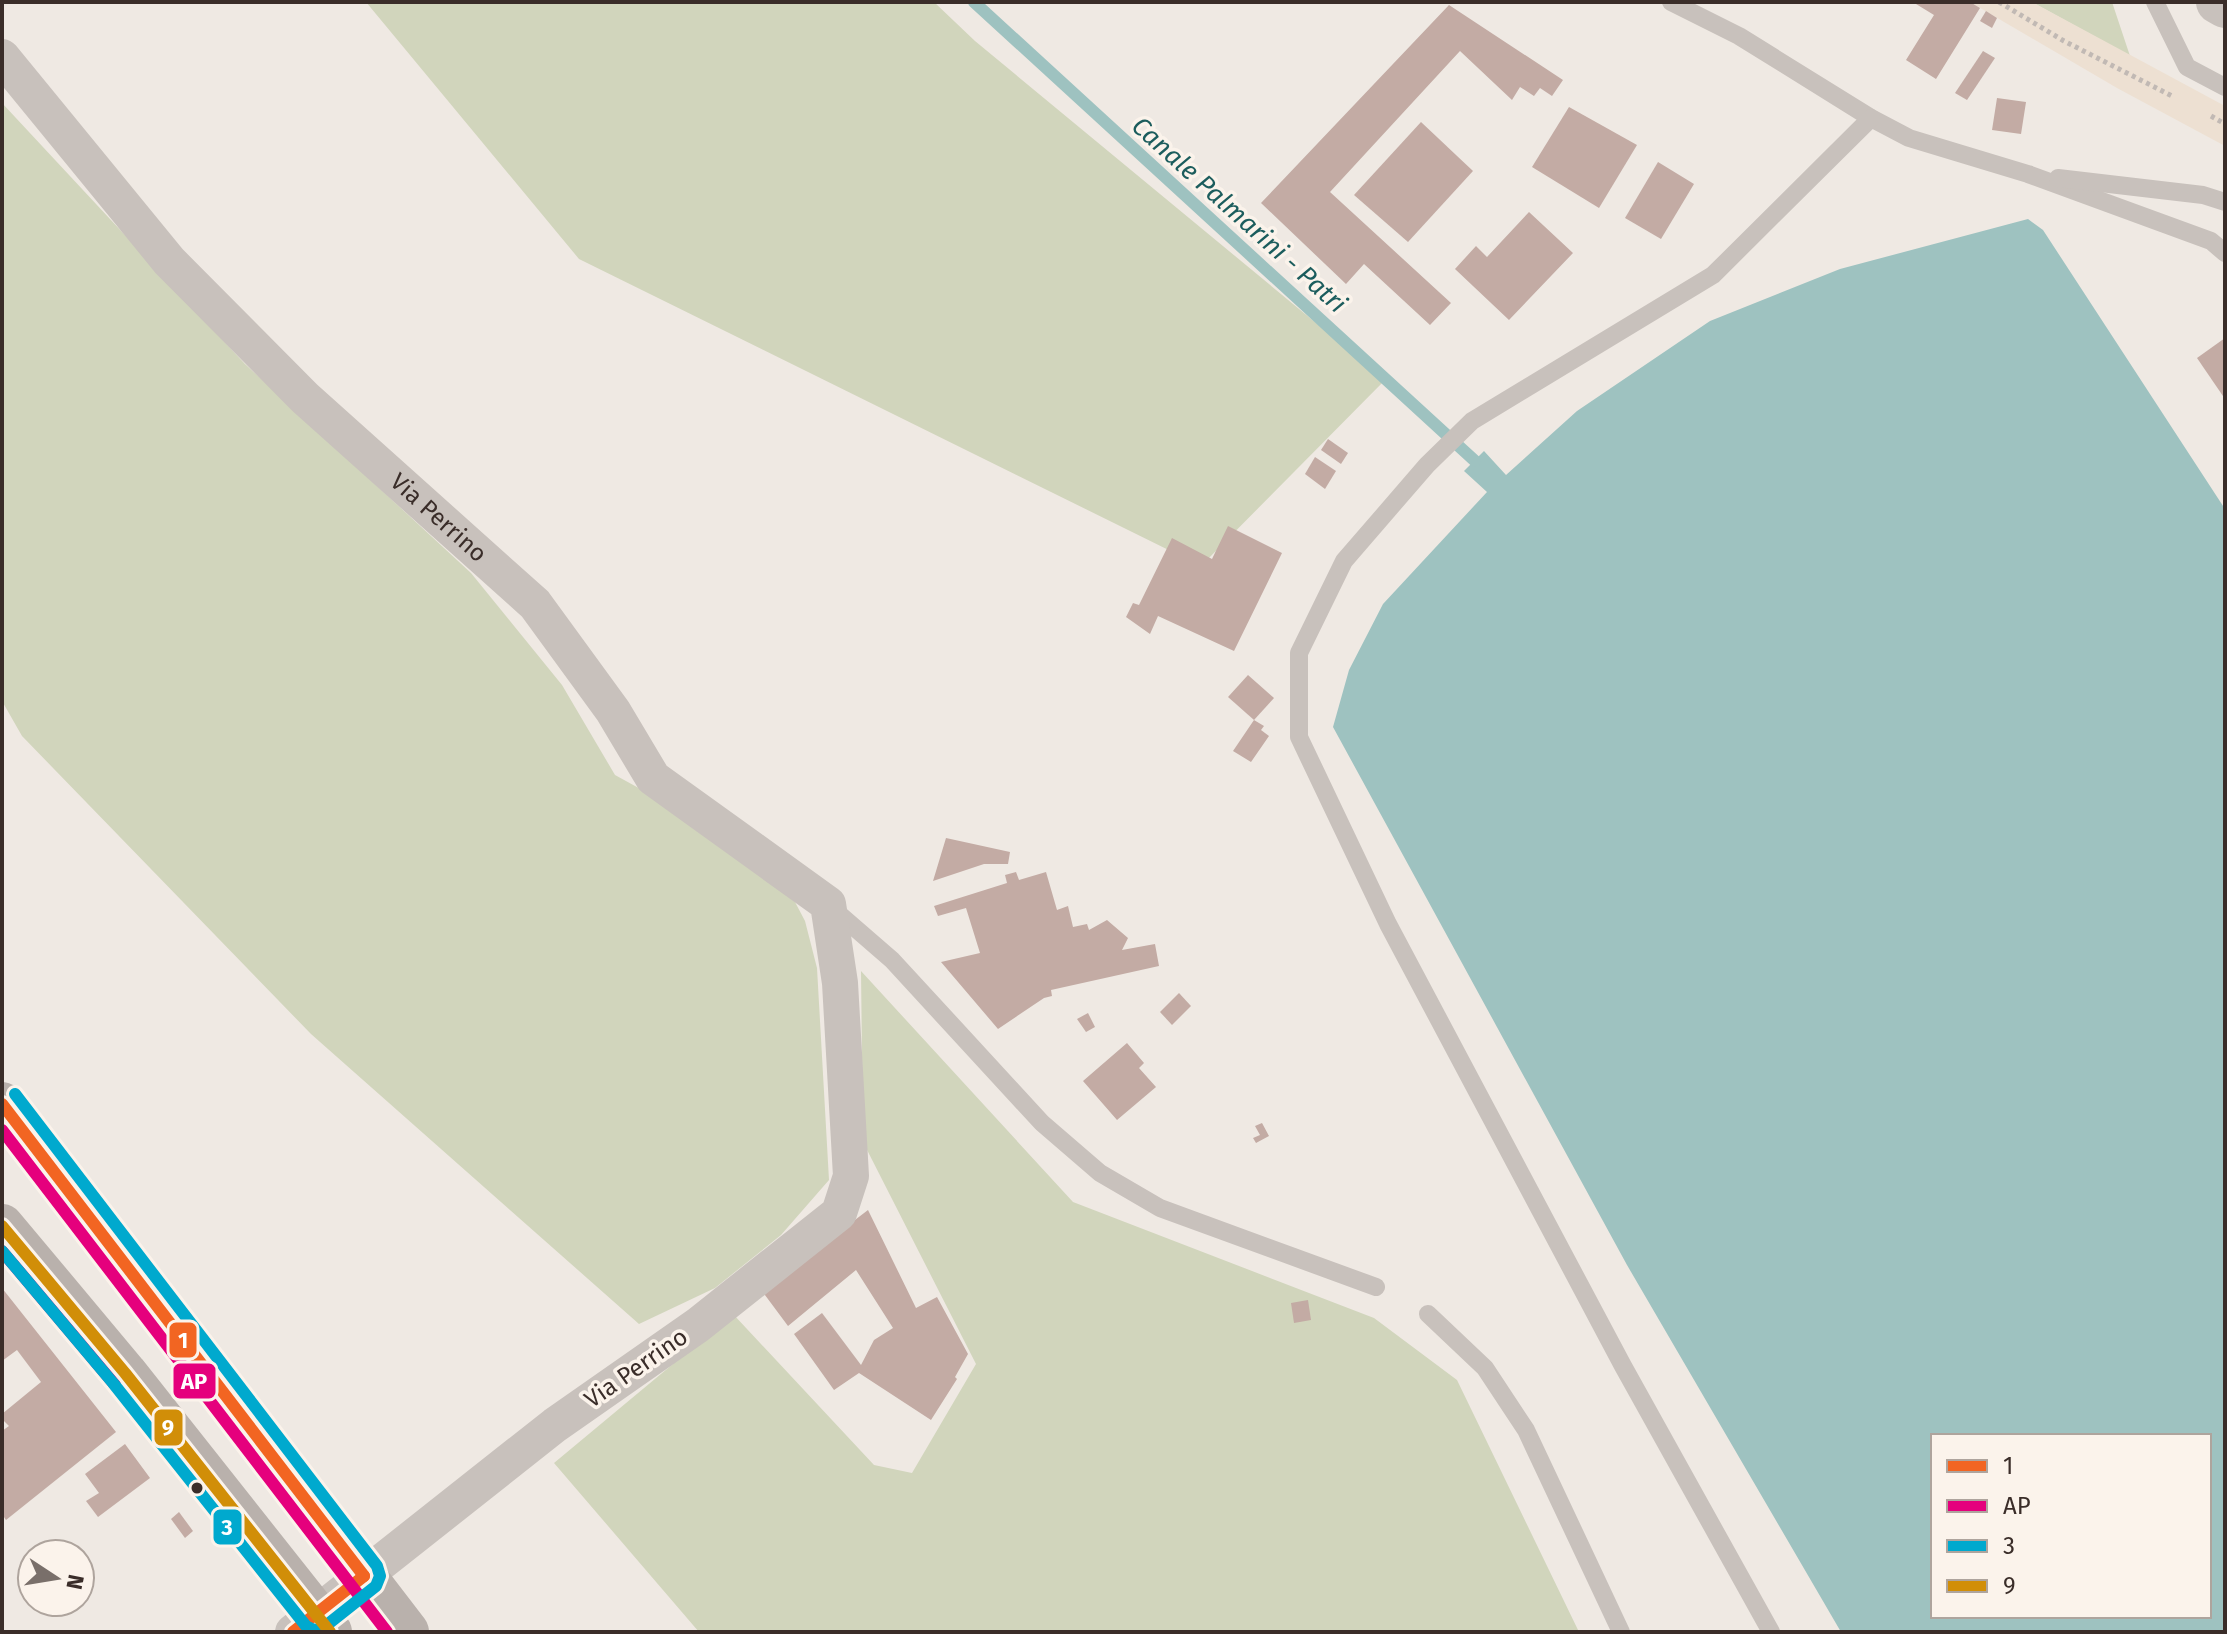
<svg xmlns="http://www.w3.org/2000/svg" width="2227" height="1634" font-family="'Fira Sans',sans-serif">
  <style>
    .green { fill: #d1d5bc }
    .plaza { fill: #ede0d2 }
    .water { fill: #9ec2c0; fill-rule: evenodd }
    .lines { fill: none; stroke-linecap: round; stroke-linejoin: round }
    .stream { stroke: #9ec2c0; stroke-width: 12 }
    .building { fill: #c3aba4 }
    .path { stroke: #c1b9b4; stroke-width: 5; stroke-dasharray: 4 4; stroke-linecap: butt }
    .service { stroke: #c8c1bc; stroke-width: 18 }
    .minor { stroke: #c8c1bc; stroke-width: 36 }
    .tertiary { stroke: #c8c1bc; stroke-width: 44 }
    .secondary { stroke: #b9b1ac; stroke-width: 44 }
    .bus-1-casing { stroke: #fbf3eb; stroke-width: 18 }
    .bus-2-casing { stroke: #fbf3eb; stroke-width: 18 }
    .bus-3-casing { stroke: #fbf3eb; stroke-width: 18 }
    .bus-4-casing { stroke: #fbf3eb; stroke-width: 18 }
    .bus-1 { stroke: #f26522; stroke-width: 12 }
    .bus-2 { stroke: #e5007d; stroke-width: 12 }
    .bus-3 { stroke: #00a9ce; stroke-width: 12 }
    .bus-4 { stroke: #d18e08; stroke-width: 12 }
    .bus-dot { fill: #3a2d29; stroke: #fbf3eb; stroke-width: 3 }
    .labels { text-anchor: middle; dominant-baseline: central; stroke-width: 7; stroke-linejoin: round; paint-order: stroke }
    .street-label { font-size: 24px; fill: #3a2d29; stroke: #fbf3eb }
    .water-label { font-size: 26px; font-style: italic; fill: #1c5d5d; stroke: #fbf3eb }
    .line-badge { stroke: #fbf3eb; stroke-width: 3 }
    .badge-label { font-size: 22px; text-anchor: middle; font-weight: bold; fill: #fff }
  </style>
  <rect width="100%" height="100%" fill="#efe9e3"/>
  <!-- green -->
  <g class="green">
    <path d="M366,2H934L975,41L1385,380L1201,566L579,259Z"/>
    <path d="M2032,2H2112L2130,56L2041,7Z"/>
    <path d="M2,103L245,364L471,573L562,685L615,775L686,814L795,902L805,921L817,968L829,1180L781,1235L715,1288L639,1324L311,1034L22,736L2,701Z"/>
    <path d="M861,971L1073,1202L1374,1318L1457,1380L1579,1632H699L554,1463L733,1314L874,1465L912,1473L976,1364L863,1142Z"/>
  </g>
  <!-- plaza -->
  <path class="plaza" d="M1970,2H2032L2225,106V146L2117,88Z"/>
  <!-- water -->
  <path class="water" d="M2028,219L2043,230L2225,509V1632H1841L1627,1265L1333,727L1349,670L1383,604L1487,492L1464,471L1484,451L1506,475L1577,411L1710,321L1840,269ZM1933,1436H2209V1616H1933Z"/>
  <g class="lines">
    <!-- stream -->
    <path class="stream" d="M974,2L1475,461"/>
  </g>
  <!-- building -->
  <g class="building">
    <path d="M1917,2H1970L1980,8L1936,79L1906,60L1934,15L1916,4Z"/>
    <path d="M1449,5L1563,80L1552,96L1540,88L1534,96L1520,87L1512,100L1460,51L1330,192L1451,303L1430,325L1364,264L1346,284L1261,203Z"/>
    <path d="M1986,11L1997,18L1992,28L1980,21Z"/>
    <path d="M1983,51L1995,58L1967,100L1955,93Z"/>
    <path d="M1997,98L2026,102L2021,134L1992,130Z"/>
    <path d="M1569,107L1637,145L1599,208L1532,167Z"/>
    <path d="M1421,122L1473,171L1408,242L1354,195Z"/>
    <path d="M1658,162L1694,184L1661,239L1625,218Z"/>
    <path d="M1529,212L1573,253L1509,320L1455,269L1476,246L1487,257Z"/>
    <path d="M2225,338V399L2197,358Z"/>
    <path d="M1328,439L1348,453L1341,464L1321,450Z"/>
    <path d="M1315,457L1336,471L1325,489L1305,474Z"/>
    <path d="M1228,526L1282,553L1234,651L1158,616L1150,634L1126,617L1133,603L1139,605L1172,538L1212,559Z"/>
    <path d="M1248,675L1274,698L1254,720L1228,697Z"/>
    <path d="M1254,720L1264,726L1261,730L1269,736L1251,762L1233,751Z"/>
    <path d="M946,838L1010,852L1008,864H984L933,881Z"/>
    <path d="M1016,872L1019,880L1046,872L1057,910L1068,906L1073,927L1087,924L1089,930L1107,920L1128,938L1122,950L1155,944L1159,966L1051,990L1052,996L1044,998L998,1029L941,962L980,953L966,908L938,916L934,906L1007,883L1005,875Z"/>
    <path d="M1179,993L1191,1006L1172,1025L1160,1012Z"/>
    <path d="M1088,1013L1095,1027L1086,1032L1077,1019Z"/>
    <path d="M1127,1043L1144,1063L1139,1068L1156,1087L1117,1120L1083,1081Z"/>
    <path d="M1262,1123L1269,1136L1256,1143L1253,1138L1260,1135L1255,1126Z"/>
    <path d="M868,1210L916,1308L937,1297L968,1354L955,1377L957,1379L931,1420L859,1373L834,1390L794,1334L822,1313L861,1365L874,1340L893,1328L856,1270L788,1326L762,1291Z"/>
    <path d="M2,1288L116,1432L6,1520L2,1514V1431L9,1426L2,1419V1414L41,1382L17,1350L2,1361Z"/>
    <path d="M1308,1300L1311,1320L1294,1323L1291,1303Z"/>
    <path d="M125,1444L150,1478L98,1517L86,1501L99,1493L85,1474Z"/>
    <path d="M179,1512L193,1531L185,1538L171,1519Z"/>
  </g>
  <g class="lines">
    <!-- path -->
    <g class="path">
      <path d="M1999,2L2064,41L2174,97"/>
      <path d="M2211,116L2225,124"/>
    </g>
    <!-- service -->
    <g class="service">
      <path d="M1671,2L1739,36L1871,118L1909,138L2028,174L2211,241L2225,253"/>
      <path d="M2155,2L2187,67L2225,87"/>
      <path d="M2058,178L2203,195L2225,202"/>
      <path d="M832,908L892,960L1042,1123L1100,1173L1160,1208L1376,1287"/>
      <path d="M1428,1314L1485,1368L1526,1430L1621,1632"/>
      <path d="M1771,1632L1623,1366L1388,924L1299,737V653L1344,561L1427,465L1472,421L1713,275L1871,118"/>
    </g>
    <!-- minor -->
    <path class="minor" id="s1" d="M2,57L169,261L305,398L535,604L613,711L653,778L828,904L840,983L851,1176L839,1213L698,1325L555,1425L293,1632"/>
    <!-- tertiary -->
    <path class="tertiary" d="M2218,2L2225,6"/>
    <!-- secondary -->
    <g class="secondary">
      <path d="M2,1104L407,1632"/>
      <path d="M2,1226L125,1373L330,1632"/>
    </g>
    <defs>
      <g id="bus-1">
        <path d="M2,1104L364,1576"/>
        <path d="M293,1632L364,1576"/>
      </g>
      <g id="bus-2">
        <path d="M2,1130L387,1632"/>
        <path d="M2,1251L115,1385"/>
      </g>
      <path id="bus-3" d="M2,1251L113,1383L306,1626L314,1630L323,1628L376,1586L380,1576L377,1566L15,1094"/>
      <path id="bus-4" d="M2,1226L125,1373L330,1632"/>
    </defs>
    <!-- bus-1 casing -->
    <use href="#bus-1" class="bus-1-casing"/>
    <!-- bus-2 casing -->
    <use href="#bus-2" class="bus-2-casing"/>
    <!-- bus-3 casing -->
    <use href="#bus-3" class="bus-3-casing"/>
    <!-- bus-4 casing -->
    <use href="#bus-4" class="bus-4-casing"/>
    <!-- bus-1 -->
    <use href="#bus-1" class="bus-1"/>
    <!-- bus-2 -->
    <use href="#bus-2" class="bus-2"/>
    <!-- bus-3 -->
    <use href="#bus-3" class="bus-3"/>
    <!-- bus-4 -->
    <use href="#bus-4" class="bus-4"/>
  </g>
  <!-- markers -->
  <circle class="bus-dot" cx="197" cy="1488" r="7"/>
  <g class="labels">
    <!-- street labels -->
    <g class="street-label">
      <text stroke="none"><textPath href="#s1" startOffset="636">Via Perrino</textPath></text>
      <text transform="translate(636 1368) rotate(-35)">Via Perrino</text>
    </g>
    <!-- water labels -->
    <g class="water-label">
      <text transform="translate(1239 215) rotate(42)">Canale Palmarini - Patri</text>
    </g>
  </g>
  <g class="line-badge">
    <rect x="168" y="1321" width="30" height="38" rx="8" fill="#f26522"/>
    <rect x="172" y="1362" width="45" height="38" rx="8" fill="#e5007d"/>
    <rect x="153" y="1408" width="31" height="39" rx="8" fill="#d18e08"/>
    <rect x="212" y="1508" width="31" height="38" rx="8" fill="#00a9ce"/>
  </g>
  <g class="badge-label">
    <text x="183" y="1348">1</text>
    <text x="194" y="1389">AP</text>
    <text x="168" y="1435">9</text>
    <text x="227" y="1535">3</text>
  </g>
  <!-- border -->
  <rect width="2227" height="1634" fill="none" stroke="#3a2d29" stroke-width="8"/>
  <!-- legend -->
  <rect x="1931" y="1434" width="280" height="184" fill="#fbf3eb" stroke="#aea49d" stroke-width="2"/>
  <rect x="1947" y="1460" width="40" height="12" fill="#f26522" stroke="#aea49d" stroke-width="2"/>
  <text x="2003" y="1474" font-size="24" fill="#3a2d29">1</text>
  <rect x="1947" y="1500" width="40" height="12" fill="#e5007d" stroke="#aea49d" stroke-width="2"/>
  <text x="2003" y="1514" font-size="24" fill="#3a2d29">AP</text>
  <rect x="1947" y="1540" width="40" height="12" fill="#00a9ce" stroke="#aea49d" stroke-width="2"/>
  <text x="2003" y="1554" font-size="24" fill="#3a2d29">3</text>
  <rect x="1947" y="1580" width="40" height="12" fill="#d18e08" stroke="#aea49d" stroke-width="2"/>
  <text x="2003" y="1594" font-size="24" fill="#3a2d29">9</text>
  <!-- north arrow -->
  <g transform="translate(56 1578) rotate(102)"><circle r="38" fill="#fbf3eb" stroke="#aea49d" stroke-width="2"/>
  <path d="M0-6L14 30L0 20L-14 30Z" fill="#796f6a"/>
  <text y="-12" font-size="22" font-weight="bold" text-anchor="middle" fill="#3a2d29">N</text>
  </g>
</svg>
